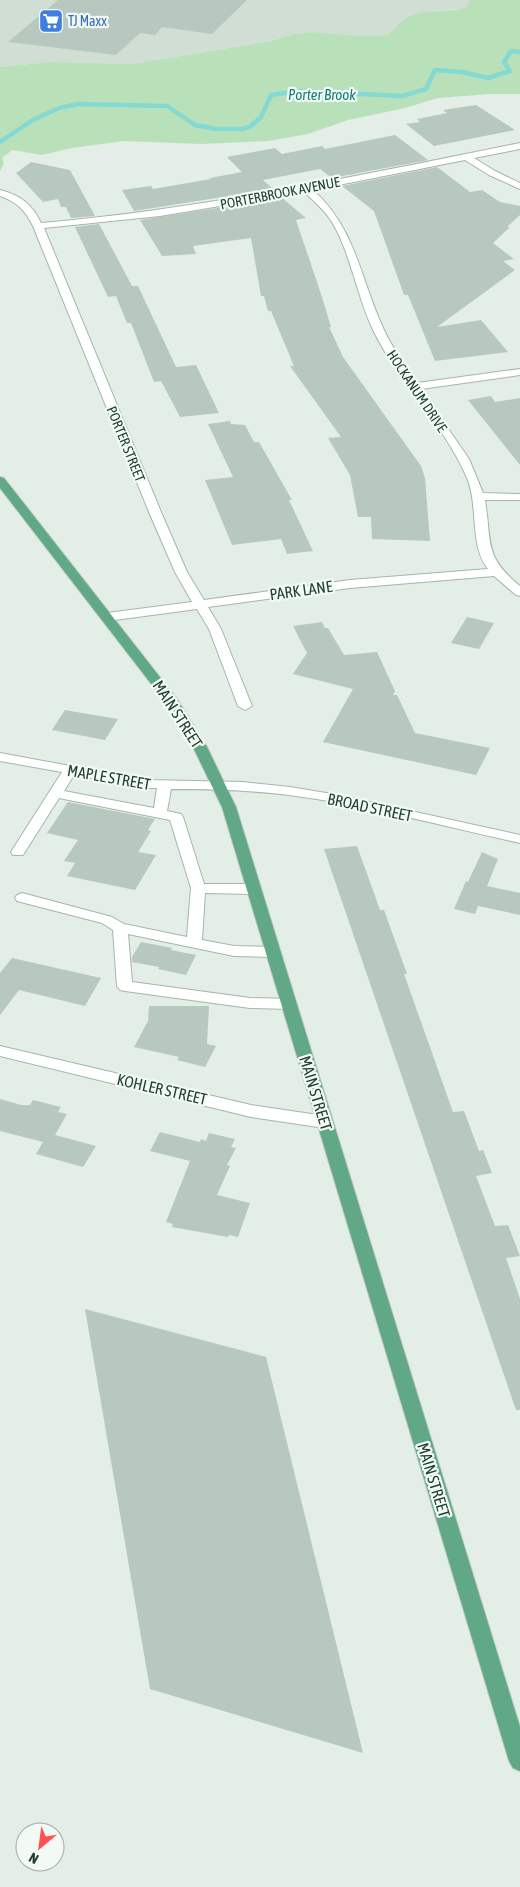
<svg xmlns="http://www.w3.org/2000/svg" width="520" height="1887" font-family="'Asap Condensed',sans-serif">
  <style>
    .built { fill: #d0ded4 }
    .green { fill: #b8e1ba }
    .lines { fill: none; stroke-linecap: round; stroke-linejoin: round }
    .stream { stroke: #84d9d3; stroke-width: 4.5 }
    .building { fill: #b7c9be }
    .minor-casing { stroke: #a4b7ac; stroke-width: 2 }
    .major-casing { stroke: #c1cac5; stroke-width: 2 }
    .minor { fill: #fff; fill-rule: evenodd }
    .major { fill: #61a886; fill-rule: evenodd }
    .labels { text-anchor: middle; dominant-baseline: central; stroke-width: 4.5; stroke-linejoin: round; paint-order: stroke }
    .far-shop-label { font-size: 14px; fill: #366cbe; stroke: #f3faf5; text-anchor: start }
    .far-street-label { font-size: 14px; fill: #204131; stroke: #f3faf5 }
    .far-water-label { font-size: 15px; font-style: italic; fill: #137e78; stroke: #f3faf5 }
    .street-label { font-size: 16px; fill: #204131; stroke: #f3faf5 }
  </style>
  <rect width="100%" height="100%" fill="#e2eee6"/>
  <!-- built -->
  <path class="built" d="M0,0H470L468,7L461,9L433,11L410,16L403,19L387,35L359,36L312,32L294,34L271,41L132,64L49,62L0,67Z"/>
  <!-- green -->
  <path class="green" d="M470,0H520V94H490L438,98L405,108L348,120L308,134L268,141L201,144L124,141L72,148L42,155L12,150L2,158L4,164L0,171V67L49,62L132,64L271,41L294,34L313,32L359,36L387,35C394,30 398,23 404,19C423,7 448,14 467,7Z"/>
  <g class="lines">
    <!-- stream -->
    <path class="stream" d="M0,142L33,120L59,108L78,104L167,106L195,125L216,129H243L251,126L261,117L271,95L300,91L402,96L426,89L435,70L462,72L488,78L510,71L504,62L511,51L520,52"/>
  </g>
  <!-- building -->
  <g class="building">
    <path d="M58,0H247L212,34L162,27L155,35L140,33L116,55L8,42Z"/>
    <path d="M476,105L515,130L434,146L406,124L420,122L417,119L447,113L443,110Z"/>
    <path d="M395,135L428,160L332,178L320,169L263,180L273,189L134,211L122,190L151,186L153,189L211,179L210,178L242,172L227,157L275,148L282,154L322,146L325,149Z"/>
    <path d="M31,162L70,170L95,216L71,218L66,207H61L58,199L43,202L16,173Z"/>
    <path d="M437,167L470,192L482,190L500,202L520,206V215L507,227H510L493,243L514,259L503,261L515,270L437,327L481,320L508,352L435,361L408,295H404L374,211L342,186Z"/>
    <path d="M282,198L306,218L296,220L322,297L331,327H329L343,357L421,466L425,478L430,541L372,539L371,517H358L350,475L328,438L341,437L290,366H294L271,311H268L264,296H261L251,238L193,246L196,254L162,256L140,220Z"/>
    <path d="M99,224L132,286H138L176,367L196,365L219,413L180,417L161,381L154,382L131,323H127L116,296L108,297L75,227Z"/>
    <path d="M491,396L495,402L520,398V465L468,400Z"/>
    <path d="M230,421L231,424L245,425L254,442H259L292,500H289L313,551L287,554L281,539L232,545L205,480L233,477L208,424Z"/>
    <path d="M467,617L494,623L479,649L451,643Z"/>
    <path d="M322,622L325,628H328L344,655L377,652L395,691L393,695H397L415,733L490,748L476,775L323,742L353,689L293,674L307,653L293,626Z"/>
    <path d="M65,710L82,713L118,719L105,740L52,730Z"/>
    <path d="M68,802L155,819L148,830L151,831L138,852L156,855L135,890L67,876L75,863L64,861L78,840L47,833Z"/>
    <path d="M357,846L380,910H384L407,974H404L453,1112L464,1111L479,1151L483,1150L492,1173L476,1176L495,1226L508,1225L520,1256L506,1258L520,1299V1410H516L324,849Z"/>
    <path d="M482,852L498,859L487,886L520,893V915L478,906L475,914L454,909L466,881L468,882Z"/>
    <path d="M141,942L172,948L171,950L196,955L186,975L158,969L159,967L132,962V957Z"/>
    <path d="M12,958L101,978L85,1006L19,990L0,1015V973Z"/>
    <path d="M149,1006H209L207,1044L216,1046L205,1067L177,1060L179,1057L134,1047L148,1021Z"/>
    <path d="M0,1099L21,1105H30L33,1100L61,1107L58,1112L67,1114L55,1135L96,1146L83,1167L36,1154L43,1142L0,1131Z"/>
    <path d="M160,1132L200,1142L201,1139L206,1141L209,1133L235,1139L231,1147L236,1148L227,1165L230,1166L217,1195L250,1203L238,1237L229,1235L228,1237L172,1227L173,1224L166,1222L190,1161L150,1151Z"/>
    <path d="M85,1309L266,1357L363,1753L150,1689Z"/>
  </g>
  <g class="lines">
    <defs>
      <g id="minor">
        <path d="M520,143V149L474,158L495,171L520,183V189L489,175L465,160L313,190C354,227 359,272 380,321C389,343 403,363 417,383L520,369V375L421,389L469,459L483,493L520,494V500H485C492,542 483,556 520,586V596L516,595L494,576L350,588L208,607L221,629L252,706L245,710L238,706L209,629L197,609L107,621L103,620L101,617L107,613L192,602L175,572L149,512L33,226C25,210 17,202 0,196V190C20,195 32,204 41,223C203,209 361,175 520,143ZM304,192C313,200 323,209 330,219C350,249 357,298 374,332C400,384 444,424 467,478C479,507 469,545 488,569L350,580L204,600L187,572L161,512L44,228L160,216Z"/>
        <path d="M0,753L146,780L243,782L290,787L338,795L520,835V843C443,826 366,805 289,795C249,790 210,789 171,789L167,811L181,814L183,817L204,884H254L259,886L261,889L259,892L254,894L205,893L202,940L234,946L273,947L278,949L281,952L278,955L273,957L234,956L128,934L132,982L250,998L289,999L294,1000L297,1004L294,1008L289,1009L250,1008L125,991L120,990L117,986L113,930L102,923L17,901L15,898L17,895L22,893L112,917L124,924L187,937L191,888L170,820L59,798L23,855H13L11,852L62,772L0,761ZM74,775L146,788H157L154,808L64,791Z"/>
        <path d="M0,1046L251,1105L325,1116L331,1118L333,1122L331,1126L325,1128L251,1117L0,1056Z"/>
      </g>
      <path id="major" d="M0,477L4,478L177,699L207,747L236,807L520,1727V1771L513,1768L509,1761L222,807L193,747L166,703L0,488Z"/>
    </defs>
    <!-- minor casing -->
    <use href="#minor" class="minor-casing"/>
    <!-- major casing -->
    <use href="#major" class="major-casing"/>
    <!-- minor -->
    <use href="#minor" class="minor"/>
    <!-- major -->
    <use href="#major" class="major"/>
  </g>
  <!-- icons -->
  <defs>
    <symbol id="supermarket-square" viewBox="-11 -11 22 22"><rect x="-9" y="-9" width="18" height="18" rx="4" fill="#3f7fe0" stroke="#f3faf5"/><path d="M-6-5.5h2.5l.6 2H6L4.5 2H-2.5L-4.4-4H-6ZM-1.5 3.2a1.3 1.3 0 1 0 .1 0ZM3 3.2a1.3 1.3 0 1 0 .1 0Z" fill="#fff"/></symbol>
  </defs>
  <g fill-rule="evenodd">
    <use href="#supermarket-square" x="37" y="7" width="28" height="28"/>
  </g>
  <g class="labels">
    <!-- far-shop labels -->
    <g class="far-shop-label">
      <text x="68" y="21">TJ Maxx</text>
    </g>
    <!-- far-street labels -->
    <g class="far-street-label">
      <text transform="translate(280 193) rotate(-11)">PORTERBROOK AVENUE</text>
      <text transform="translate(417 391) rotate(56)">HOCKANUM DRIVE</text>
      <text transform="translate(126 444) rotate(68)">PORTER STREET</text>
    </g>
    <!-- far-water labels -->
    <g class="far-water-label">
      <text x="322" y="94">Porter Brook</text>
    </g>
    <!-- street labels -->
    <g class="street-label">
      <text transform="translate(301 590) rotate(-8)">PARK LANE</text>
      <text transform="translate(178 714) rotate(57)">MAIN STREET</text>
      <text transform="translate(109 777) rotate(10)">MAPLE STREET</text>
      <text transform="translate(370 807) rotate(12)">BROAD STREET</text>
      <text transform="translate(162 1089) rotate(13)">KOHLER STREET</text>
      <text transform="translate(316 1093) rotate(73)">MAIN STREET</text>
      <text transform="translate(434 1480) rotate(73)">MAIN STREET</text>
    </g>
  </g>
  <!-- north arrow -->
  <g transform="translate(40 1847) rotate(209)"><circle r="24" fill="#f3faf5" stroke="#9fb0a7"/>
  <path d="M0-4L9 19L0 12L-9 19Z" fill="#ff524f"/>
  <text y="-8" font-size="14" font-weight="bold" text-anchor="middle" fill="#204131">N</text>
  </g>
</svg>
